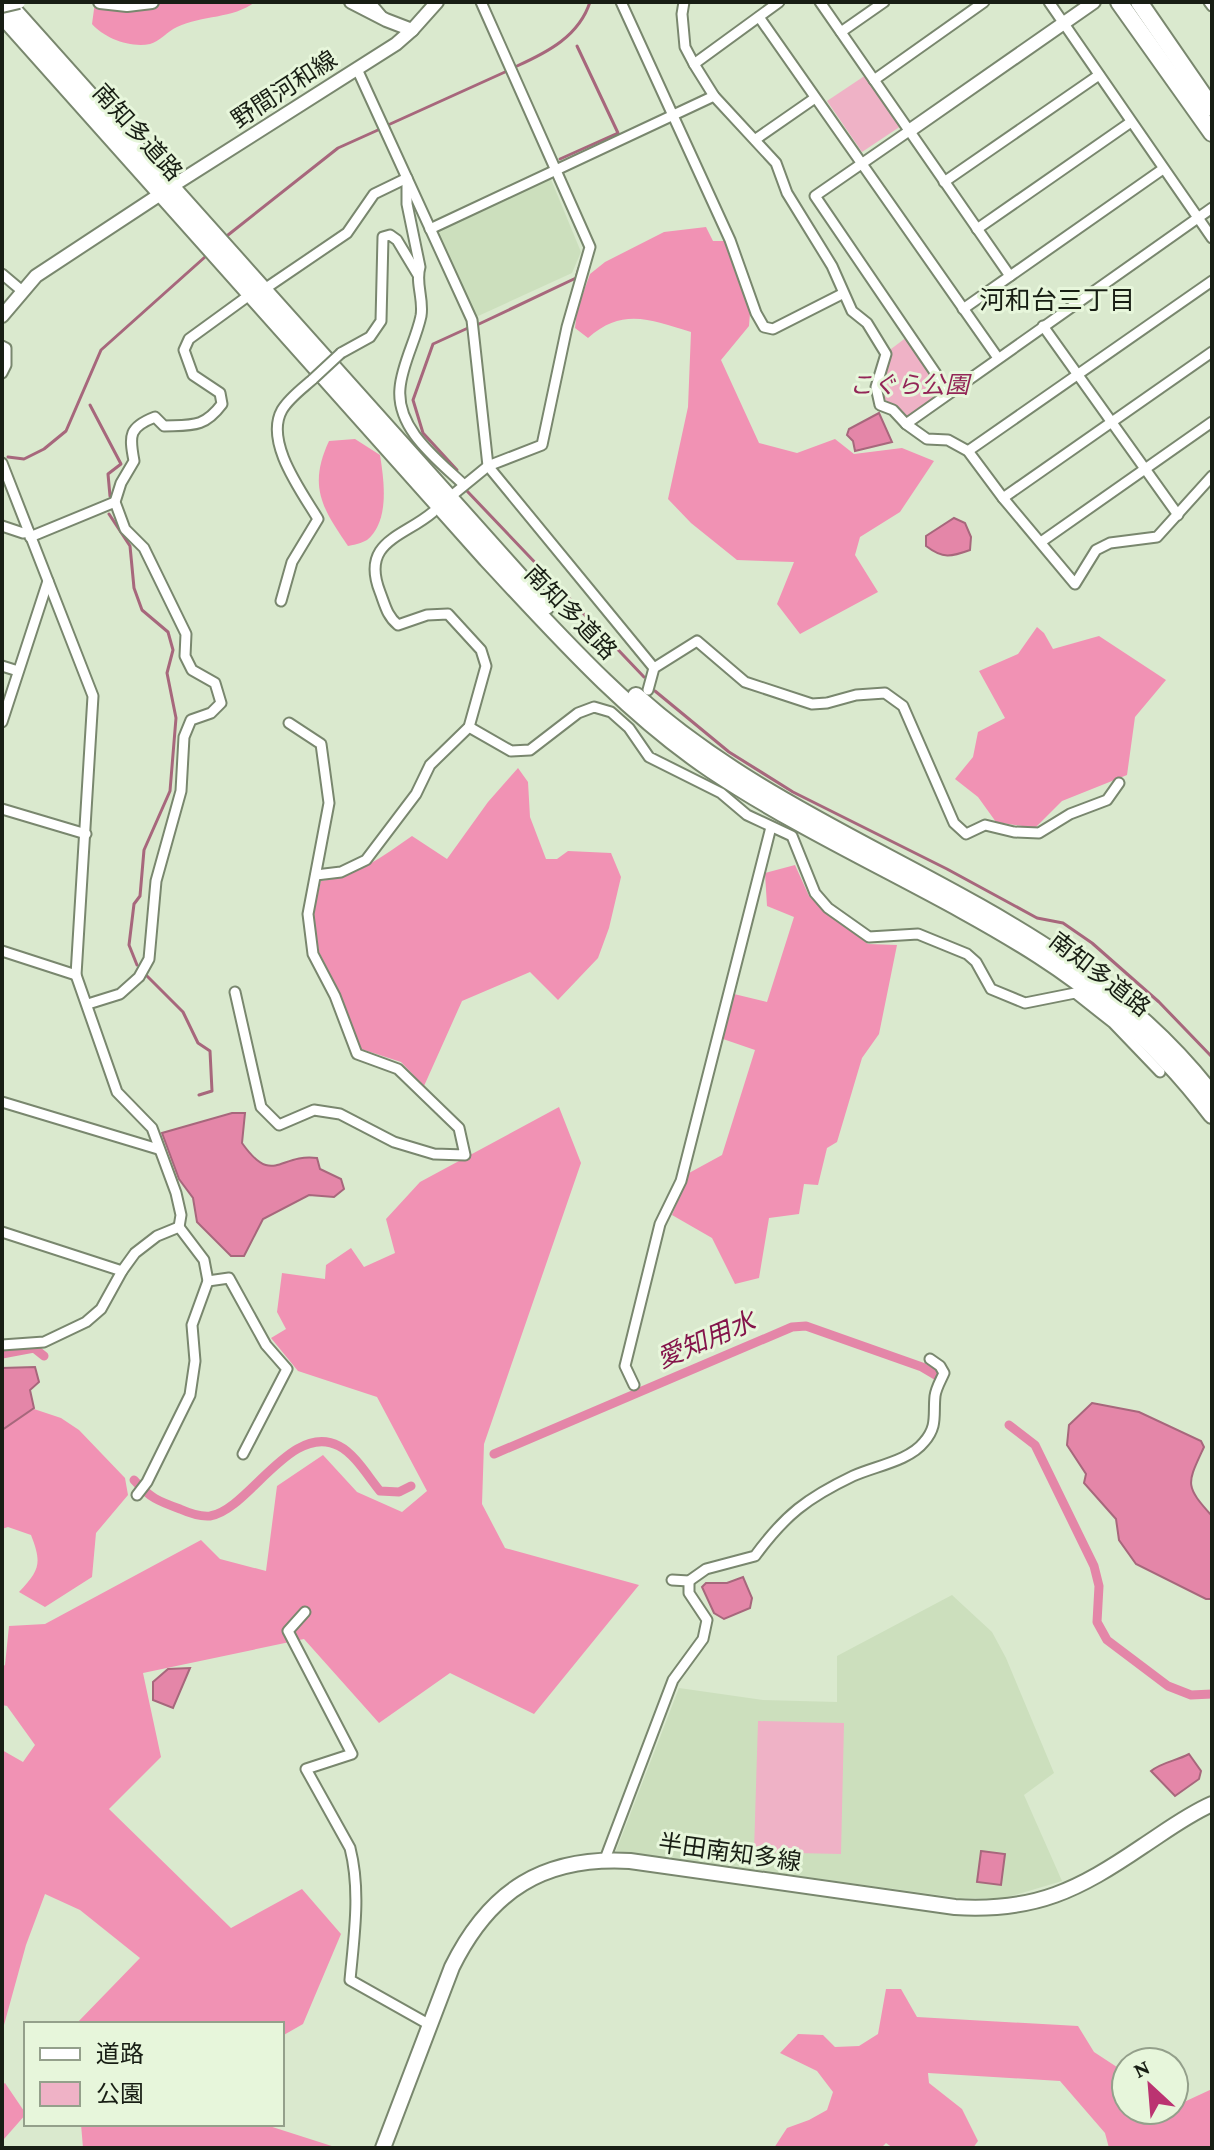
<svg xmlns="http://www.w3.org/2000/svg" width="1214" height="2150" font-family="'Crimson Pro','Noto Sans JP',serif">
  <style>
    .built { fill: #ccdfbd }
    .green { fill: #efb2c6 }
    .forest { fill: #f192b4 }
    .water { fill: #e486a8; stroke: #a7677c; stroke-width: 2 }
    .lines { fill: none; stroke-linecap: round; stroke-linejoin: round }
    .stream { stroke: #a7677c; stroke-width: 3 }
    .canal { stroke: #e486a8; stroke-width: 9 }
    .street-casing { stroke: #79876e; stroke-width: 13 }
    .secondary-casing { stroke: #79876e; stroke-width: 16 }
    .primary-casing { stroke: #79876e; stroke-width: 18 }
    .highway-casing { stroke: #79876e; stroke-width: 20 }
    .street { stroke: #fff; stroke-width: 9 }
    .secondary { stroke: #fff; stroke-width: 12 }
    .primary { stroke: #fff; stroke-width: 14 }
    .highway { stroke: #fff; stroke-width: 16 }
    .street-bridge-casing { stroke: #79876e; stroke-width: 13; stroke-linecap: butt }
    .secondary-bridge-casing { stroke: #79876e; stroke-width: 16; stroke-linecap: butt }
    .street-bridge { stroke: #fff; stroke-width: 9 }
    .secondary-bridge { stroke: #fff; stroke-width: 12 }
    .labels { text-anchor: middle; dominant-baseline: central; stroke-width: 6; stroke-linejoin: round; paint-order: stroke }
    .street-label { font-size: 24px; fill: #181e14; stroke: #e7f6db }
    .park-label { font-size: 24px; font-style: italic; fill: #932657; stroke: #e7f6db }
    .neighbourhood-label { font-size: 26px; fill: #181e14; stroke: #e7f6db }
    .water-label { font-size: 26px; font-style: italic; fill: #84144b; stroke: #e7f6db }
  </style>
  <rect width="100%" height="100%" fill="#dae9ce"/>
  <!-- built -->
  <g class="built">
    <path d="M550,177L581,252L572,273L476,317L435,231Z"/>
    <path d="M952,1595L992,1632L1006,1658L1054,1773L1024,1795L1062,1881L1005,1898H960L616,1851L679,1688L763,1700L837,1702V1656Z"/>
  </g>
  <!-- green -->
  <g class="green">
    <path d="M866,75L901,126L862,152L827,101Z"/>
    <path d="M907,337L943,389L942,392L905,418C900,412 891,407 886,400C877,387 890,364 891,349Z"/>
    <path d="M758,1721L844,1723L841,1854L754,1852Z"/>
  </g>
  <!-- forest -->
  <g class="forest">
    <path d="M95,2H255C233,19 202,15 177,27C168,31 159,42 150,44C130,48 104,38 92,24Z"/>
    <path d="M706,227L713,241H724L750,313L749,326L721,360L759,443L797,453L835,439L854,454L902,448L934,461L900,512L860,537L855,555L878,592L800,634L777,604L794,562L737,560L691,523L668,499L688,407L691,332C651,320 623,307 588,338L575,328L577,310L590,274L605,262L664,232Z"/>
    <path d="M355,439L380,455C384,481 390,521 367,540C362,543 354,545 348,546C322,508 308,486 329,441Z"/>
    <path d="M1037,627L1044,633L1053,649L1099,636L1166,680L1135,717L1127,775L1062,801L1035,828L996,822L978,797L955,779L973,757L978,732L1005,718L979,671L1018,654Z"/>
    <path d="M518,768L528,782L530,817L546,859H557L568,851L611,853L621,877L609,928L598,958L558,1000L530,972L462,1001L424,1086L401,1062L361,1049L340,993L319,952L313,912L321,881C356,877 383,856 412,836L447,859L488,802Z"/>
    <path d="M795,865L809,896L825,912L868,944L897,945L879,1034L862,1058L837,1142L827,1148L818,1185L804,1184L799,1214L769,1218L759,1278L735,1284L712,1238L672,1215L689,1173L722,1155L755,1050L723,1039L734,994L767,1002L794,917L767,906L765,873Z"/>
    <path d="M559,1107L581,1163L484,1444L482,1504L505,1548L639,1585L534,1714L450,1673L379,1723L304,1639L143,1673L161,1757L109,1809L231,1928L302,1889L341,1934L303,2024L282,2036V2024H76L140,1958L80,1910L45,1894L26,1945L4,2025L2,1750L23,1762L35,1745L7,1706L2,1705V1667L5,1665L9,1626L45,1624L201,1540L220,1559L266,1571L277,1486L323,1455L357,1492L402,1512L427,1491L377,1397L298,1371L271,1338L286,1329L277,1312L282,1273L325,1279L326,1265L351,1248L364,1267L395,1253L386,1219L420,1182Z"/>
    <path d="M34,1409L61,1418L79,1430L125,1478L128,1495L96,1533L92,1577L45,1607L19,1592C40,1570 42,1563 31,1535L8,1527L2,1529V1430Z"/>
    <path d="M886,1989H901L917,2017L1078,2026L1094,2052L1126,2073V2110H1174V2098L1184,2102L1212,2089V2148H1109L1105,2133L1060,2081L928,2073L929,2083L962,2109L978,2141L973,2148H893L886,2143L881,2148H774L787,2128L809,2120L827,2110L833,2092L817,2071L780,2053L798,2034L823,2035L835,2047L859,2046L878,2034Z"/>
    <path d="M5,2083L26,2114L4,2139L2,2148V2085Z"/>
    <path d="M81,2124H263L338,2148H83Z"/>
  </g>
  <!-- water -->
  <g class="water">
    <path d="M879,413L892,442L855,451L853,441L847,435L849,429Z"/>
    <path d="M954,518L965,523L971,537L970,550C951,557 943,559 926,546V536Z"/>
    <path d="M232,1113H245L242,1143C273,1187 279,1153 317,1158L320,1169L341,1179L344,1189L334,1197L309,1195L263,1219L244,1256H231L197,1222L193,1198L179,1179L162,1133Z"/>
    <path d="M35,1367L39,1382L30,1390L34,1408L2,1430V1368Z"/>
    <path d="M1092,1403L1139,1412L1201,1441L1204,1447C1187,1484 1184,1485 1212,1516V1599H1206L1136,1564L1119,1540L1116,1519L1084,1483L1086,1474L1067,1445L1069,1425Z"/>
    <path d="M743,1577L752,1598L750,1608L724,1619L714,1613L702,1587L706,1583H727Z"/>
    <path d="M190,1668L173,1708L153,1700V1682L168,1669Z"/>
    <path d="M1189,1754L1201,1771L1199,1779L1175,1796L1151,1771C1162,1762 1176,1761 1189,1754Z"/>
    <path d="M981,1851L1005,1854L1001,1885L977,1882Z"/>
  </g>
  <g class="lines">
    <!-- stream -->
    <g class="stream">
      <path d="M517,66C548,52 579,36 590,2"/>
      <path d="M388,125L505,72"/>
      <path d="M560,159L618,133L577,46"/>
      <path d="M228,235L338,148L378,130"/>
      <path d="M479,324L576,278L579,268"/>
      <path d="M90,405L121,464L108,474L110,496"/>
      <path d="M8,457L24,459L44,449L66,431L101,350L205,257"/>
      <path d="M457,470L423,433L413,400L433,344L468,328"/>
      <path d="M467,491L644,677"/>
      <path d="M109,514L130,546L134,588L142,610L168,632L173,650L167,673L176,718L170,791L144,850L140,896L134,904L129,945L137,965"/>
      <path d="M655,691L729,752L793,792L947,869L1037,918L1063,923L1092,943L1159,1002L1212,1057"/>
      <path d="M146,975L183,1012L198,1043L210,1051L212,1091L199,1095"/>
    </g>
    <!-- canal -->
    <g class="canal">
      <path d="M2,1354L34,1348L44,1356"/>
      <path d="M1009,1425L1035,1445L1094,1566L1099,1586L1097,1622L1107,1640L1168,1686L1191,1695L1212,1694"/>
      <path d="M494,1454L792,1327L806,1326L922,1367L939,1377"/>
      <path d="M134,1480C150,1498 158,1501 180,1509C189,1513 199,1517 210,1516C249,1510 291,1421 339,1446C355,1454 369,1478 380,1491L399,1492L411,1486"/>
    </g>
    <defs>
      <g id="street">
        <path d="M370,2L381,15"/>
        <path d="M621,2L730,240L756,313L764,327L773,329L842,294"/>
        <path d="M684,2L682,14L685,47L694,64L714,96L776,163L787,193L832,266L852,311L867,323L886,354L876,387L880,405L893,410L906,424L927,439L948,440L968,451L1003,498L1075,584L1096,550L1110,543L1157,537L1212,476"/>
        <path d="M820,2L1010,276"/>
        <path d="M1049,2L1212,238"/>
        <path d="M1209,2L1212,6"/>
        <path d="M759,17L998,358"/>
        <path d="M841,32L884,2"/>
        <path d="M694,64L779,2"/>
        <path d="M357,69L472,320L488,466L654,668"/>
        <path d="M874,80L984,2"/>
        <path d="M909,131L815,196L949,393"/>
        <path d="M756,139L815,98"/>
        <path d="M407,181V204L420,267C415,283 424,299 421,316C416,340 402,364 400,388C396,429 437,459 463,484"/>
        <path d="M944,182L1099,75"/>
        <path d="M430,229L714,96"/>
        <path d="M977,229L1131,122"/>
        <path d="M2,274L21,290"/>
        <path d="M269,286L347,233L374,194L407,178"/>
        <path d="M963,309L1163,169"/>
        <path d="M1043,326L1178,515"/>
        <path d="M2,346L6,348V365L2,373"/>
        <path d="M341,353L370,337L381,321L383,237L390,235L397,240L418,275"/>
        <path d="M906,424L1212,208"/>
        <path d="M968,451L1212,281"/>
        <path d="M2,463L93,696L76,975L117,1092L152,1128L176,1193L181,1215L179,1227"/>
        <path d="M455,493L488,466L542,445L567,327L590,247L481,2"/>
        <path d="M1003,498L1212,352"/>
        <path d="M2,526L23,533L29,532"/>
        <path d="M30,537L115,502"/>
        <path d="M1041,542L1212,422"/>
        <path d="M281,601L292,562L318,519C302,492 264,442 282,410C289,398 303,388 313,379"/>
        <path d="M2,666L18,671"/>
        <path d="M648,690L654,668L697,641L745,682L812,704L827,703L856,695L885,693L903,706L954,823L966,834L985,825L1014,832L1039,833L1070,814L1107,800L1119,783"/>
        <path d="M2,722L48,581"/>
        <path d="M469,727L511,751L530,750L578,713L594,707L611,712L629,728L649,757L721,793L747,815L792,836L815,893L828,908L869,937L918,934L967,954L976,962L991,989L1025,1003L1075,993L1113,1023L1160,1072"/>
        <path d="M2,809L86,834"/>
        <path d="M316,875L341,872L366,860L416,794L430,765L469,727L486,666L481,650L448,614L427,615L398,625C387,616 385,605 380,592C360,541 404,537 433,512"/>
        <path d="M2,951L76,975"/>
        <path d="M235,992L261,1107L279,1125L314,1110L340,1114L394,1142L434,1154L465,1155L459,1128L398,1069L357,1054L335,996L313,954L308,914L329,803L321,744L289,723"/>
        <path d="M88,1004L120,994L139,977L149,959L156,881L181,791L184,737L191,720L211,713L221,703L215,683L192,670L185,656L186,634L144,548L125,529L115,502L121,483L134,461C129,435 129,427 155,417L164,426C192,425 204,428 222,404L220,393L193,375L184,350L189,339L244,299"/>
        <path d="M2,1102L158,1149"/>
        <path d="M2,1232L122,1271"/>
        <path d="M208,1281L229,1278L266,1345L287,1369L243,1454"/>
        <path d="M2,1345L44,1342L86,1322L101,1309L122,1271L135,1253L157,1236L179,1227"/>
        <path d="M634,1385L625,1366L660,1224L681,1181L771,827"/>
        <path d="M137,1495L147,1482L190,1395L195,1361L192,1325L208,1281L204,1260L179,1227"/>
        <path d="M672,1580L689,1581L706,1569L755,1556C785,1515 807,1498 853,1476C875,1466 909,1461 924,1442C938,1426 933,1415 935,1396C936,1388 941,1380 944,1373L940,1366L930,1359"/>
        <path d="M305,1612L288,1631L352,1754L306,1769L350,1848C361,1891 354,1936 350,1980L430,2025"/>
        <path d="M605,1859L673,1680L703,1639L707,1620L689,1593V1581"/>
      </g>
      <g id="secondary">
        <path d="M100,2L127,5L152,2"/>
        <path d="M351,2L386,20L412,30L437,2"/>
        <path d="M909,131L1094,2"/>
        <path d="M177,183L396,44L412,30"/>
        <path d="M2,316L36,276L156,197"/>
      </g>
      <path id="primary" d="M383,2148L452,1967C490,1890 544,1856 630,1861L955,1907C1036,1912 1078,1890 1143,1846C1166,1831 1187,1815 1212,1804"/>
      <g id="highway">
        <path d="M6,2L546,606"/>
        <path d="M1119,2L1212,133"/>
        <path d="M1139,2L1212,108"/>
        <path d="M2,15L487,559C557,634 627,713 712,770C817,840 934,888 1039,955C1106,998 1165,1053 1212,1115"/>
        <path d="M636,696C812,855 1063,901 1212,1095"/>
      </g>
    </defs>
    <!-- street casing -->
    <use href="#street" class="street-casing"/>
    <!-- secondary casing -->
    <use href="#secondary" class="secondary-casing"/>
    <!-- primary casing -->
    <use href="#primary" class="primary-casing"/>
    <!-- highway casing -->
    <use href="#highway" class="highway-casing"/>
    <!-- street -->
    <use href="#street" class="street"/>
    <!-- secondary -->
    <use href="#secondary" class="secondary"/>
    <!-- primary -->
    <use href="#primary" class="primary"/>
    <!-- highway -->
    <use href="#highway" class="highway"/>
    <defs>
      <path id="street-bridge" d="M313,379L341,353"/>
      <path id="secondary-bridge" d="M2,6L19,2"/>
    </defs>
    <!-- street-bridge casing -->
    <use href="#street-bridge" class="street-bridge-casing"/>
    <!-- secondary-bridge casing -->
    <use href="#secondary-bridge" class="secondary-bridge-casing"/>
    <!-- street-bridge -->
    <use href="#street-bridge" class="street-bridge"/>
    <!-- secondary-bridge -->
    <use href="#secondary-bridge" class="secondary-bridge"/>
  </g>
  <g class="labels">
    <!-- street labels -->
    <g class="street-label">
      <text transform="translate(284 89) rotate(-33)">野間河和線</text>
      <text transform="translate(138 132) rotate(48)">南知多道路</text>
      <text transform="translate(571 612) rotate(46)">南知多道路</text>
      <text transform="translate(1100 974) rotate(38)">南知多道路</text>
      <text transform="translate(730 1852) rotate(8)">半田南知多線</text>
    </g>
    <!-- park labels -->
    <g class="park-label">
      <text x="909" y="384">こぐら公園</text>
    </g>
    <!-- neighbourhood labels -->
    <g class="neighbourhood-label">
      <text x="1057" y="300">河和台三丁目</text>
    </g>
    <!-- water labels -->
    <g class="water-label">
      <text transform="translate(706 1340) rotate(-23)">愛知用水</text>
    </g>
  </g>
  <!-- border -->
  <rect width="1214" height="2150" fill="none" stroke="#181e14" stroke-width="8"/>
  <!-- legend -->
  <rect x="24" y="2022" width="260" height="104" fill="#e7f6db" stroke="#94a08b" stroke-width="2"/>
  <rect x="40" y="2048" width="40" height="12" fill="#ffffff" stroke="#94a08b" stroke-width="2"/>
  <text x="96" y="2062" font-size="24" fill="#181e14">道路</text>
  <rect x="40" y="2082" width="40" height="24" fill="#efb2c6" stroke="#94a08b" stroke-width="2"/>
  <text x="96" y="2102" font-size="24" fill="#181e14">公園</text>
  <!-- north arrow -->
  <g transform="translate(1150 2086) rotate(334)"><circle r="38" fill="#e7f6db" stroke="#94a08b" stroke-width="2"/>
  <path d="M0-6L14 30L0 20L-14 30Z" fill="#bb3371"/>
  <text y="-12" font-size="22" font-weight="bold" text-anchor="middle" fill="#181e14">N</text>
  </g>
</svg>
